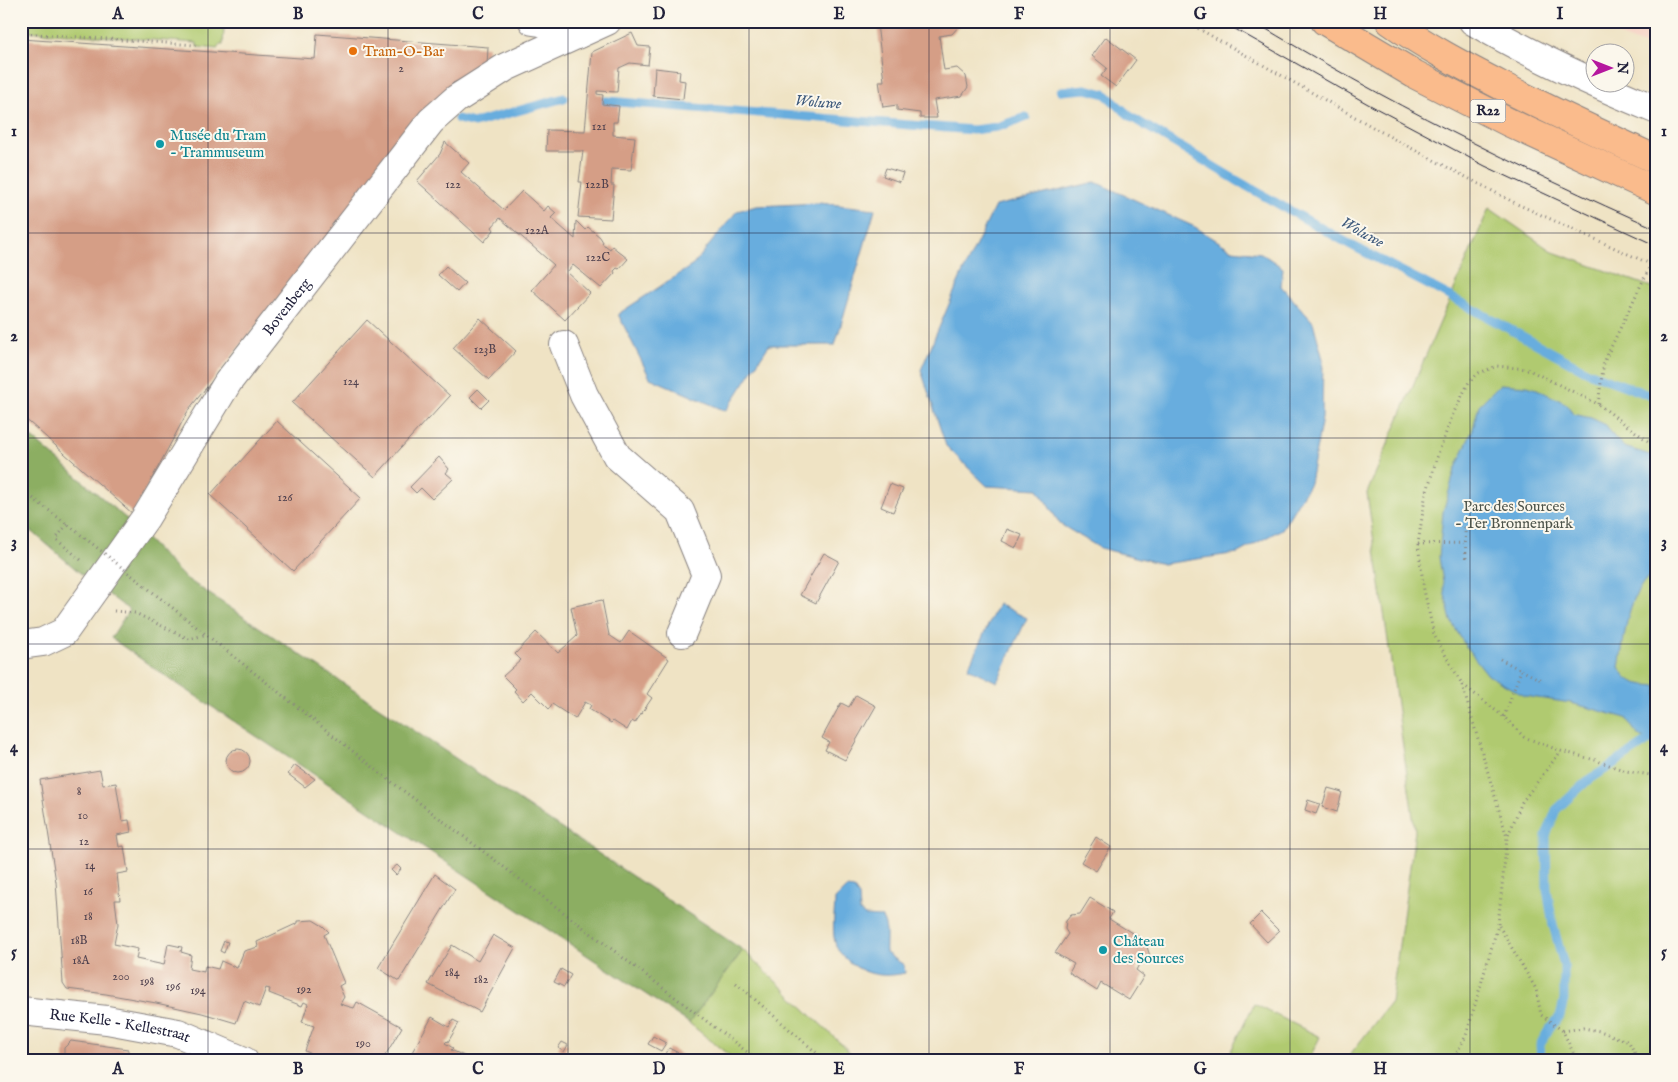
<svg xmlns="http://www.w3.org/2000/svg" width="1678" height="1082" font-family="'IM FELL English',serif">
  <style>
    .built { fill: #f6d2c4 }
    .green { fill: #b0ca70; stroke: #697656 }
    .forest { fill: #8cae62; stroke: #57684e }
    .water { fill: #67adde; stroke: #44688c }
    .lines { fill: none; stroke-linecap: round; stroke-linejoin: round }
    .stream { stroke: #67adde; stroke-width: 9 }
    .building { fill: #d59e86 }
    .minor-casing { stroke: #888280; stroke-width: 30 }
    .highway-casing { stroke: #888280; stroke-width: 30 }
    .path { stroke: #888280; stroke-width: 3; stroke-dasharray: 1 4; stroke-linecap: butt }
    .minor { stroke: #fff; stroke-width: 28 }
    .highway { stroke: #fabb8c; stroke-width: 28 }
    .tram { stroke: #22223b; stroke-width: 1 }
    .path-bridge { stroke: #888280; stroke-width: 3; stroke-dasharray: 1 4; stroke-linecap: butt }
    .grid { fill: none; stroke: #22223b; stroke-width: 1; stroke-opacity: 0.55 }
    .food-dot { fill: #e8710a; stroke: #fbf7ec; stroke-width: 2 }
    .culture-dot { fill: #0f9aa8; stroke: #fbf7ec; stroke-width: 2 }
    .labels { text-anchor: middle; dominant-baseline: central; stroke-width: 4; stroke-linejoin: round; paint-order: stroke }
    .number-label { font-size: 12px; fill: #4f414e }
    .shield { fill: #fbf7ec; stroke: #636270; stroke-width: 1 }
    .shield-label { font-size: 14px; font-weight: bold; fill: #22223b }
    .food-label { font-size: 15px; fill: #c56008; stroke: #fbf7ec; text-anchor: start }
    .culture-label { font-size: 15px; fill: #0d838f; stroke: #fbf7ec; text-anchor: start }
    .street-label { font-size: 15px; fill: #22223b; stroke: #fbf7ec }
    .park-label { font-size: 15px; fill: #4d544b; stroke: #fbf7ec }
    .water-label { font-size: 16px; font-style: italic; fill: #3e5a7c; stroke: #fbf7ec }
    .neatline { fill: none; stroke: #22223b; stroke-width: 2 }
    .grid-label { font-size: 16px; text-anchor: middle; font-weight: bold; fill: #22223b }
  </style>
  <rect width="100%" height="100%" fill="#fbf7ec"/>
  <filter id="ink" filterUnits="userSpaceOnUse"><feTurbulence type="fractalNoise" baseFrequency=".02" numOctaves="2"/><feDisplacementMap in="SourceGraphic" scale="10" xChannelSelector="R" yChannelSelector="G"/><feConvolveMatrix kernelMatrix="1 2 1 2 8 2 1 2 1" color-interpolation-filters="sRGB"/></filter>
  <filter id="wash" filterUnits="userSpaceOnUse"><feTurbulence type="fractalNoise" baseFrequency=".0096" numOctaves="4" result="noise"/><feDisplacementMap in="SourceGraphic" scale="20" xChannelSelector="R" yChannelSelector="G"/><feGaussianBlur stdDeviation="1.12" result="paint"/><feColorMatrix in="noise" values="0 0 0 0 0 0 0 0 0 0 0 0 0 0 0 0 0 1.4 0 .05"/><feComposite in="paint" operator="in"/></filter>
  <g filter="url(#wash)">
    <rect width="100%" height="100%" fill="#efe3c4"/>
    <!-- built -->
    <path class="built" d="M1581,21H1657V50Z"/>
    <!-- green -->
    <g class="green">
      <path d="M26,21H131L224,28L223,45H219L218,49L197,47V43L26,31Z"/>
      <path d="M1489,208L1553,252L1657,289V1061H1345L1391,1002L1415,831L1367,493Z"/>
      <path d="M743,950L859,1061H736L689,1023Z"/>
      <path d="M1254,1004L1320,1037L1308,1061H1226Z"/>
    </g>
    <!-- forest -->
    <path class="forest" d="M21,428L129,521L184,577L743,950L689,1023L161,673L111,638L129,610L79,572L21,522Z"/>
    <!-- water -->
    <g class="water">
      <path d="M1095,182L1195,227L1232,250L1261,253L1283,268L1281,286L1313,322L1323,359L1322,418L1310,483L1282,529L1238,553L1163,564L1100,548L1060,524L1038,489L987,486L946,446L921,370L961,276L995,206Z"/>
      <path d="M820,203L875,209L835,345H769L726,411L650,378L618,314L693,265L737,211L757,206Z"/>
      <path d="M1500,384L1527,386L1537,389L1567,404L1573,414L1591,418L1606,425L1614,437L1624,447L1657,457V569C1626,592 1626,633 1619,667C1630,685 1637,684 1657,686V744C1639,739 1636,733 1626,718L1571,703L1524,696L1488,675L1466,647L1451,621L1445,595L1439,557L1443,512L1455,470L1473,429L1479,405Z"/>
      <path d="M998,604L1027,618L997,682L968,668Z"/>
      <path d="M846,888L854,889L859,896L860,912L865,916L881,917C889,927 885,941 886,953L904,965L905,973C883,978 863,975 846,959C844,956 840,953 838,950C830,936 835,914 835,899Z"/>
    </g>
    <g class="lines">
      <!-- stream -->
      <g class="stream">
        <path d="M1061,91L1086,89L1105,94L1131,117L1236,180L1351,245L1438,290L1588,372L1657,398"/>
        <path d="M606,101L973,130L997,127L1026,117"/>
        <path d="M458,119L474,123L564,98"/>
        <path d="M1541,1061L1540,1045L1548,1031L1560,1016L1564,1000V965L1553,925L1547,889L1546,836L1556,810L1586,782L1648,741"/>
      </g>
    </g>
    <g id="blocks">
      <!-- building -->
      <g class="building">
        <path d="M871,21H959V26L952,34L939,36L944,70L957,68L966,76L968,87L962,96L934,100L937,118H920V113L897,110V105L883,107L879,81H884L877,24H872Z"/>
        <path d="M632,33L638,46L650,47L648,65L630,63L619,68L617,92L597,91V94L603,95L602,104L619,106L617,122H613V135L635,137L631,170L612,169L611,185H614L611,219L578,217L582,182H579L583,151H546L547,130L585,131L592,52Z"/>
        <path d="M317,34L488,47L487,67L453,83L189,409L133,514L21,415V39L315,59Z"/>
        <path d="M1106,37L1136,60L1116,87L1101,76L1107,68L1092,56Z"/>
        <path d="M655,68L680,71L679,80L685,81L683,99L653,96Z"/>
        <path d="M445,142L469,163L461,172L504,210L522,191L544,211L548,206L556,213L551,218L575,239L576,221L585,230L588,227L600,237L603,242L602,243L605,247L606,246L610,249L612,246L628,259L619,269L617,268L614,271L615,273L601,288L573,265L567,272L590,293L565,320L532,290L554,265L500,218L492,227L494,230L484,242L417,181L440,154Z"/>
        <path d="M886,168L903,173L900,182L883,176Z"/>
        <path d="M446,266L465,283L457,292L438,275Z"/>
        <path d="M480,318L516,351L489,380L453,348Z"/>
        <path d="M367,320L450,396L428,420L427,419L375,477L292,403Z"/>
        <path d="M478,389L489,400L481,408L470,397Z"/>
        <path d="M277,421L361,498L293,571L210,495Z"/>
        <path d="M439,457L449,469L446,473L453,479L432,499L421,488L416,493L410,487Z"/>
        <path d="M890,484L903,489L893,512L881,507Z"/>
        <path d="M1007,529L1022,535L1016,548L1002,541Z"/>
        <path d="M824,553L839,561L816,603L800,595Z"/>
        <path d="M602,600L609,635L621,643L629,631L669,659L647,694L652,698L635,723L632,721L627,730L613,721L611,723L589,709L591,705L585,702L575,719L552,704L549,709L532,692L523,701L514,691L516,689L503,676L521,660L515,654L536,632L558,653L577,636L571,607Z"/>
        <path d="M856,695L876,706L845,760L825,750L829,742L822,738L841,703L849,707Z"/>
        <circle cx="238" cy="761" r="12"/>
        <path d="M295,765L315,779L305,787L288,774Z"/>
        <path d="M100,770L103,785L116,783L122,821L129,820L131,832L117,835L119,847L124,846L128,872L117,874L120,900H115L118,924L114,944L138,949L136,959L164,965L168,944L182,947L181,952L191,955L189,969L204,972L205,966L218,969L221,961L237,968L244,951L258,947L257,942L298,923V921L313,920L323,926L329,932L324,935L344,983L339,986L344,997L340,1004L354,1008L357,1002L402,1027L382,1061H327L305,1051L314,1026L302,1022L308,1004L304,1002L302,1006L269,993L270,989L266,988L259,1007L244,1001L236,1023L202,1013L156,1003L106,994L67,989L63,983L56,882L40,780Z"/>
        <path d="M1328,788L1342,792L1337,812L1322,807Z"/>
        <path d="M1308,800L1320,804L1316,814L1305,810Z"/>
        <path d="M1096,837L1111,847L1096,871L1081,862Z"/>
        <path d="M397,865L401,869L396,875L391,870Z"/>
        <path d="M435,874L455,889L399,981L378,968Z"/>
        <path d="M1090,898L1113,912L1109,919L1142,939L1144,945L1147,947L1150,956L1145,963H1140L1136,970L1144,976L1129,1000L1101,983L1097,991L1069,973L1074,964L1055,953L1068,934L1065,929L1066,921L1071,915L1080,914Z"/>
        <path d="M1261,913L1279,931L1267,942L1250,924Z"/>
        <path d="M493,935L515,948L480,1012L428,984L452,945L478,961Z"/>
        <path d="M224,941L228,942L224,953L220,951Z"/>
        <path d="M561,969L571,975L564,987L554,982Z"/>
        <path d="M432,1017L449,1027L453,1020L459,1023L448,1042L447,1041L445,1043L453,1048L451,1050L475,1061H407Z"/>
        <path d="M653,1036L666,1043L661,1051L648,1044Z"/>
        <path d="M71,1041L128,1049V1061H64V1048Z"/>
        <path d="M562,1042L568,1045L564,1052L558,1048Z"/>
        <path d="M669,1048L684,1056L682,1061H666L667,1060L664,1058Z"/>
      </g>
    </g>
  </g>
  <g filter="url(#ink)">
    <use href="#blocks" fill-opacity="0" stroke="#888280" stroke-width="1"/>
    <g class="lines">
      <defs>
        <g id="minor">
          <path d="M533,21L540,22L578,34"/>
          <path d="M1473,21C1532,56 1594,84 1657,110"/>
          <path d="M564,345L584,395L617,456L680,511L706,575L682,633"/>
          <path id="s1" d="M21,645L43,642L64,632L146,517L228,382L431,121L456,99L506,67L607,21"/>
          <path id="s2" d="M21,1011L107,1020L178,1033L244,1061"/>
        </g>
        <g id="highway">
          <path d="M1325,21L1414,74L1508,122L1657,191"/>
          <path d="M1390,21C1425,46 1463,66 1502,86C1553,112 1605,136 1657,160"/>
        </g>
      </defs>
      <!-- minor casing -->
      <use href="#minor" class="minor-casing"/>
      <!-- highway casing -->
      <use href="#highway" class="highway-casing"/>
      <!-- path -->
      <g class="path">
        <path d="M1185,21L1394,139L1517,204L1657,267"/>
        <path d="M21,33L196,45"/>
        <path d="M1598,404L1604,362L1651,264"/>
        <path d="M1657,445L1648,441L1598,404L1527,369L1497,366L1479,373L1469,382L1453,414L1438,454L1425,498L1418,544L1424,590L1434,635L1462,684L1504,717L1524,737L1561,751L1595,760L1626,771L1657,776"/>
        <path d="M21,489L85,538"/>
        <path d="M67,524L56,539L81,560"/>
        <path d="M1465,527L1466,562"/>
        <path d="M1418,544L1465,543"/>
        <path d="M145,586L384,776L759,1061"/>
        <path d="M114,611L135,613L189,639L204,635"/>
        <path d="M1500,659L1521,670"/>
        <path d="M1462,685L1507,837"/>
        <path d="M1504,717L1521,670L1541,680"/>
        <path d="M1499,926L1536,989L1541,1015L1563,1031L1577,1061"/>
        <path d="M21,963L24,983"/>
        <path d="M736,983L826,1061"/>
        <path d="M1563,1031L1583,1028L1600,1031L1629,1042L1639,1061"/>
        <path d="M25,1039V1061"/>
        <path d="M1452,1061L1466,1036L1498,925L1507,838L1522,802L1561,751"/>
      </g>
      <!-- minor -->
      <use href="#minor" class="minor"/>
      <!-- highway -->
      <use href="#highway" class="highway"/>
      <!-- tram -->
      <g class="tram">
        <path d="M1221,21L1368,104L1485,166L1657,246"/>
        <path d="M1253,21C1383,100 1518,168 1657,229"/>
      </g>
      <!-- path-bridge -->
      <path class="path-bridge" d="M85,538L145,586"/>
    </g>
  </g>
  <!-- grid -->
  <path class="grid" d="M208,21V1061M388,21V1061M568,21V1061M749,21V1061M929,21V1061M1110,21V1061M1290,21V1061M1470,21V1061M21,233H1657M21,438H1657M21,644H1657M21,849H1657"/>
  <!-- markers -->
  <circle class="food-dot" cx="353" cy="51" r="5"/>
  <g class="culture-dot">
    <circle cx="160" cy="144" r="5"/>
    <circle cx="1103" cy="950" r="5"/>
  </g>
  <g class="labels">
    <!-- number labels -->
    <g class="number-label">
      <text x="401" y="68">2</text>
      <text x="599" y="126">121</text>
      <text x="453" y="184">122</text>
      <text x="597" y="184">122B</text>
      <text x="537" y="230">122A</text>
      <text x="598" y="257">122C</text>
      <text x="485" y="349">123B</text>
      <text x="351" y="381">124</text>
      <text x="285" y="497">126</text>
      <text x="79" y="791">8</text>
      <text x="83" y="815">10</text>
      <text x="84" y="841">12</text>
      <text x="90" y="865">14</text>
      <text x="88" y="891">16</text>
      <text x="88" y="916">18</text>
      <text x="79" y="940">18B</text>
      <text x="81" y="960">18A</text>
      <text x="452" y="972">184</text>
      <text x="121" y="976">200</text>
      <text x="481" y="979">182</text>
      <text x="147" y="981">198</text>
      <text x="173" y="986">196</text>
      <text x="304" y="989">192</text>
      <text x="198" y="990">194</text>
      <text x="363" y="1043">190</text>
    </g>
    <!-- shield labels -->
    <rect class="shield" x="1470.5" y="99.5" width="35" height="23" rx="4"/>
    <g class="shield-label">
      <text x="1488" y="111">R22</text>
    </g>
    <!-- food labels -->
    <g class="food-label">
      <text x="363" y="51">Tram-O-Bar</text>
    </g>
    <!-- culture labels -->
    <g class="culture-label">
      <text x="170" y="135">Musée du Tram<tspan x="170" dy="17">- Trammuseum</tspan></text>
      <text x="1113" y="941">Château<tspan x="1113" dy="17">des Sources</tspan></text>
    </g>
    <!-- street labels -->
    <g class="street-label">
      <text stroke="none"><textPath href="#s1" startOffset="440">Bovenberg</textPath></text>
      <text stroke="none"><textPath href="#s2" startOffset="100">Rue Kelle - Kellestraat</textPath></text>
    </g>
    <!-- park labels -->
    <g class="park-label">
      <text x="1514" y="506">Parc des Sources<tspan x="1514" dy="17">- Ter Bronnenpark</tspan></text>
    </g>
    <!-- water labels -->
    <g class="water-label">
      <text transform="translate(818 103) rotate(4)">Woluwe</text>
      <text transform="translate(1362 233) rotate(29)">Woluwe</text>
    </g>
  </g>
  <!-- margin -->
  <rect width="1678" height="1082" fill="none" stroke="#fbf7ec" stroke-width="55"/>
  <!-- north arrow -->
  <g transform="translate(1610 68) rotate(90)"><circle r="24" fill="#fbf7ec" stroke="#a4a2a5"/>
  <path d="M0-4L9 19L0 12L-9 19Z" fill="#b5179e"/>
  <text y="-8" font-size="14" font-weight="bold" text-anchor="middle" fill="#22223b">N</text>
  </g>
  <rect x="28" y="28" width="1622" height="1026" class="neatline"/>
  <g class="grid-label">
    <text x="118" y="19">A</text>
    <text x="298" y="19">B</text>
    <text x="478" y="19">C</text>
    <text x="659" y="19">D</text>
    <text x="839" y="19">E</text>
    <text x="1019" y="19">F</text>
    <text x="1200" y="19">G</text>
    <text x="1380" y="19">H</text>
    <text x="1560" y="19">I</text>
    <text x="14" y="136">1</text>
    <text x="1664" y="136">1</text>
    <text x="14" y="341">2</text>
    <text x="1664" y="341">2</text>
    <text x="14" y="547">3</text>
    <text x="1664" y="547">3</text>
    <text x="14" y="752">4</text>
    <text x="1664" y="752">4</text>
    <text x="14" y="957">5</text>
    <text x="1664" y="957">5</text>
    <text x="118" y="1074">A</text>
    <text x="298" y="1074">B</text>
    <text x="478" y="1074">C</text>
    <text x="659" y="1074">D</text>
    <text x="839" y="1074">E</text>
    <text x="1019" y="1074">F</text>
    <text x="1200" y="1074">G</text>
    <text x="1380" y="1074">H</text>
    <text x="1560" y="1074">I</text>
  </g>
</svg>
